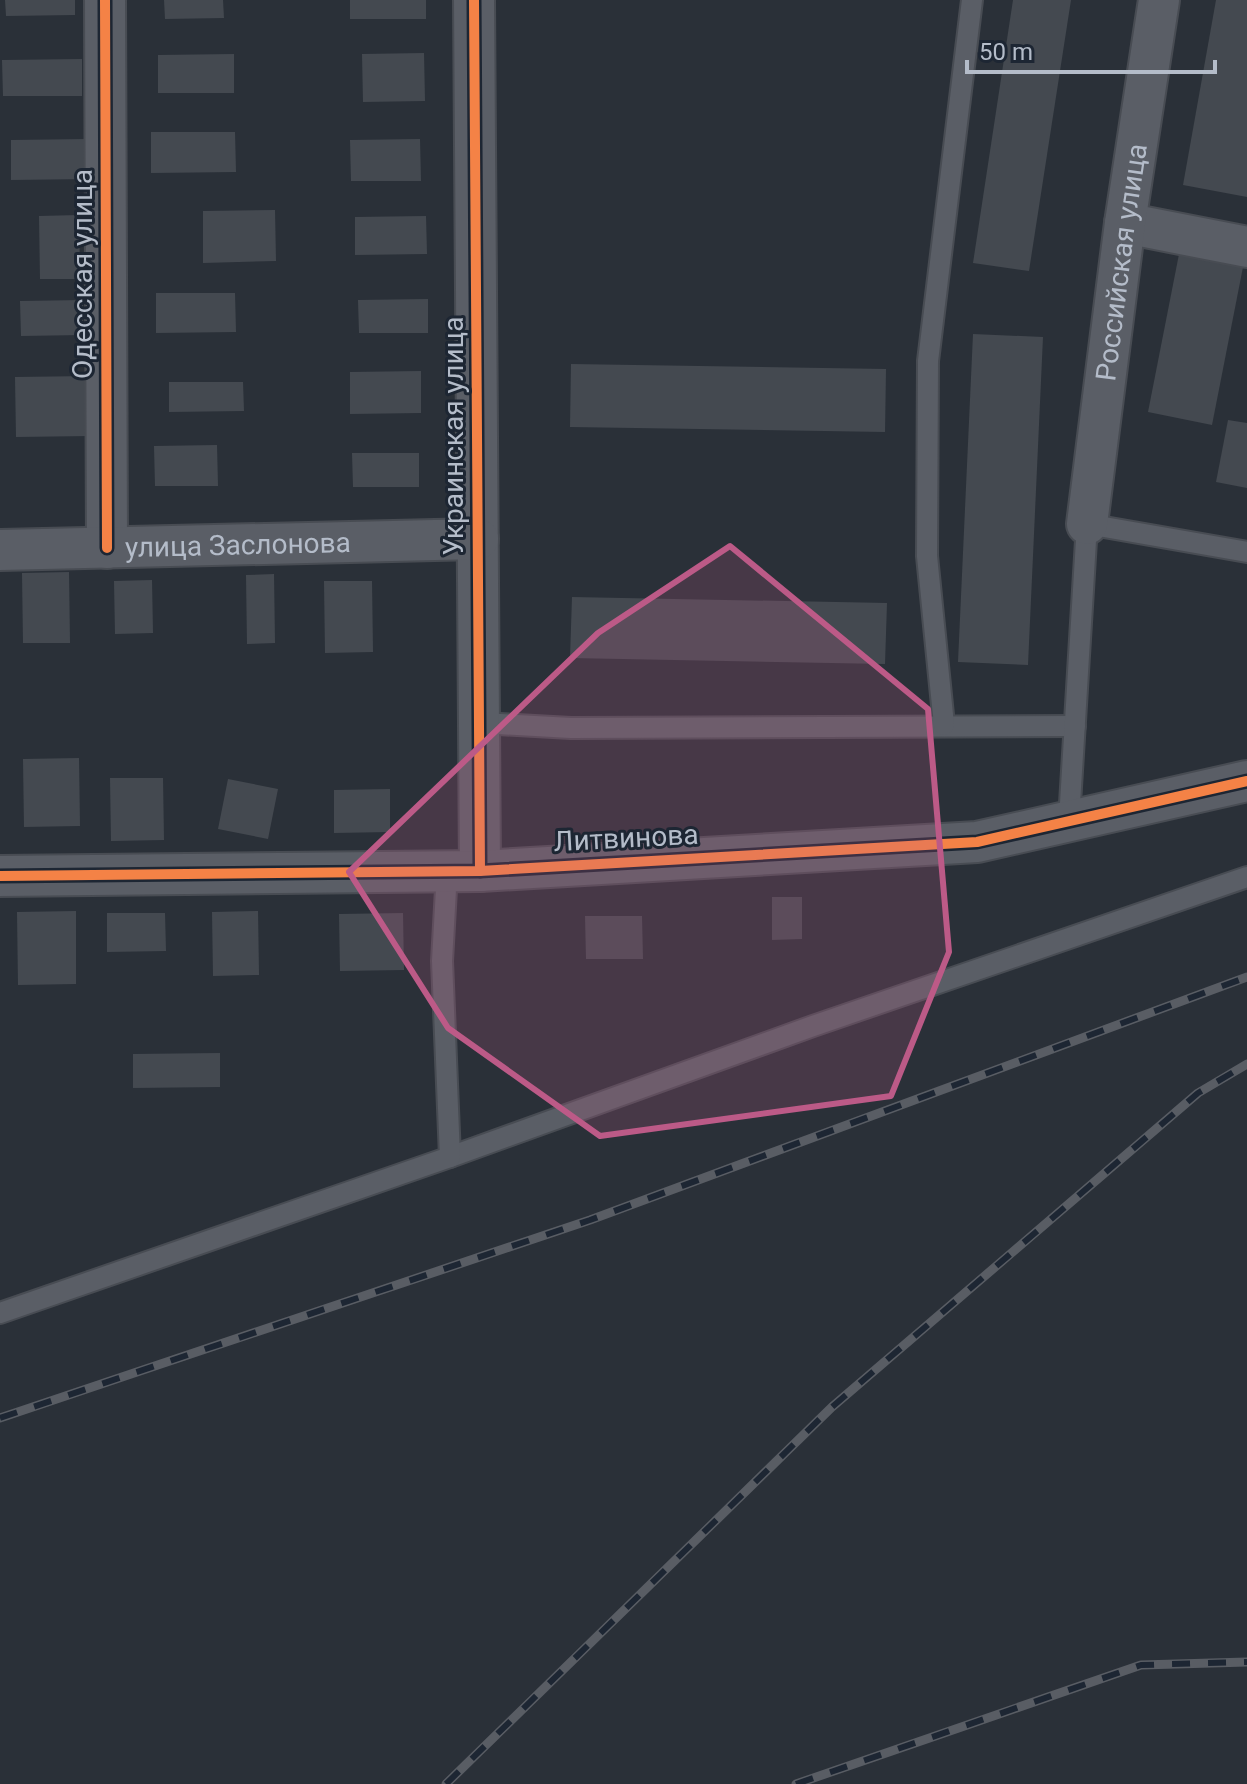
<svg xmlns="http://www.w3.org/2000/svg" width="1247" height="1784" font-family="Roboto,sans-serif">
  <style>
    .building { fill: #444950 }
    .lines { fill: none; stroke-linecap: round; stroke-linejoin: round }
    .lane-casing { stroke: #484c53; stroke-width: 24 }
    .street-casing { stroke: #484c53; stroke-width: 44 }
    .lane { stroke: #5a5e66; stroke-width: 20 }
    .street { stroke: #5a5e66; stroke-width: 40 }
    .rail-casing { stroke: #595d64; stroke-width: 9 }
    .rail { stroke: #1d2633; stroke-width: 6; stroke-dasharray: 18; stroke-linecap: butt }
    .cycleway-casing { stroke: #1d2633; stroke-width: 15 }
    .cycleway { stroke: #f48246; stroke-width: 10 }
    .marked { fill: #bc5a87; fill-opacity: 0.2; stroke: #bc5a87; stroke-width: 6; stroke-linejoin: round }
    .labels { text-anchor: middle; dominant-baseline: central; stroke-width: 6; stroke-linejoin: round; paint-order: stroke }
    .street-label { font-size: 28px; fill: #b4bcc9; stroke: #1d2633 }
  </style>
  <rect width="100%" height="100%" fill="#2a3038"/>
  <!-- building -->
  <g class="building">
    <path d="M5,0H75V15L6,16Z"/>
    <path d="M164,0H223L224,18L165,19Z"/>
    <rect x="350" y="0" width="76" height="19"/>
    <path d="M1013,0H1071L1029,271L973,263Z"/>
    <path d="M1216,0H1247V197L1183,185Z"/>
    <path d="M424,53L425,101L363,102L362,54Z"/>
    <path d="M234,54V93H158V55Z"/>
    <path d="M82,59V96H3L2,60Z"/>
    <path d="M151,132H235L236,172L151,173Z"/>
    <path d="M89,139L90,179L11,180V140Z"/>
    <path d="M420,139L421,181H351L350,140Z"/>
    <path d="M275,210L276,261L203,263V211Z"/>
    <path d="M79,215L80,279H40L39,216Z"/>
    <path d="M426,216L427,254L355,255V217Z"/>
    <path d="M1180,249L1244,262L1212,425L1148,412Z"/>
    <path d="M156,293H235L236,332L156,333Z"/>
    <path d="M428,299V333H359L358,300Z"/>
    <path d="M83,300V335L21,336L20,301Z"/>
    <path d="M973,334L1043,337L1028,665L958,662Z"/>
    <path d="M571,364L886,369L885,432L570,427Z"/>
    <path d="M421,371V413L350,414V372Z"/>
    <path d="M90,376L91,436L16,437L15,377Z"/>
    <path d="M169,382H243L244,411L169,412Z"/>
    <path d="M1228,420L1247,423V488L1216,482Z"/>
    <path d="M217,445L218,486H155L154,446Z"/>
    <path d="M352,453H419V487H353Z"/>
    <path d="M69,572L70,643H23L22,573Z"/>
    <path d="M274,574L275,643L247,644L246,575Z"/>
    <path d="M152,580L153,633L115,634L114,581Z"/>
    <path d="M324,581H372L373,652L325,653Z"/>
    <path d="M572,597L887,603L885,664L570,658Z"/>
    <path d="M79,758L80,826L24,827L23,759Z"/>
    <path d="M110,778H163L164,840L111,841Z"/>
    <path d="M228,779L278,789L268,839L218,829Z"/>
    <path d="M390,789V832L334,833V790Z"/>
    <path d="M772,897H802V939L772,940Z"/>
    <path d="M76,911V984L18,985L17,912Z"/>
    <path d="M258,911L259,975L213,976L212,912Z"/>
    <path d="M107,913H165L166,951L107,952Z"/>
    <path d="M403,913L404,970L340,971L339,914Z"/>
    <path d="M585,916H642L643,959H586Z"/>
    <path d="M220,1053V1087L133,1088V1054Z"/>
  </g>
  <g class="lines">
    <defs>
      <g id="lane">
        <path d="M481,723L571,728L1075,726"/>
        <path d="M944,725L927,556L928,361L972,0"/>
        <path d="M1069,820L1087,524L1247,552"/>
        <path d="M450,1157L813,1026L1247,877"/>
        <path d="M0,1313L450,1157L442,961L447,871"/>
      </g>
      <g id="street">
        <path d="M105,0L107,548"/>
        <path d="M474,0L480,871"/>
        <path d="M1125,223L1247,247"/>
        <path id="s1" d="M1087,524L1125,223L1159,0"/>
        <path id="s2" d="M0,550L478,539"/>
        <path d="M0,876L480,871L977,842L1247,781"/>
      </g>
    </defs>
    <!-- lane casing -->
    <use href="#lane" class="lane-casing"/>
    <!-- street casing -->
    <use href="#street" class="street-casing"/>
    <!-- lane -->
    <use href="#lane" class="lane"/>
    <!-- street -->
    <use href="#street" class="street"/>
    <defs>
      <g id="rail">
        <path d="M0,1418L590,1220L1247,977"/>
        <path d="M446,1784L832,1407L1198,1093L1247,1064"/>
        <path d="M796,1784L1141,1665L1247,1662"/>
      </g>
    </defs>
    <!-- rail casing -->
    <use href="#rail" class="rail-casing"/>
    <!-- rail -->
    <use href="#rail" class="rail"/>
    <defs>
      <g id="cycleway">
        <path d="M105,0L107,548"/>
        <path d="M474,0L480,871"/>
        <path d="M0,876L480,871L977,842L1247,781"/>
      </g>
    </defs>
    <!-- cycleway casing -->
    <use href="#cycleway" class="cycleway-casing"/>
    <!-- cycleway -->
    <use href="#cycleway" class="cycleway"/>
  </g>
  <!-- marked area -->
  <path class="marked" d="M730,546L928,709L949,952L891,1096L600,1136L448,1028L349,872L598,633Z"/>
  <g class="labels">
    <!-- street labels -->
    <g class="street-label">
      <text stroke="none"><textPath href="#s1" startOffset="264">Российская улица</textPath></text>
      <text transform="translate(82 274) rotate(-90)">Одесская улица</text>
      <text transform="translate(453 436) rotate(-90)">Украинская улица</text>
      <text stroke="none"><textPath href="#s2" startOffset="238">улица Заслонова</textPath></text>
      <text transform="translate(626 838) rotate(-3)">Литвинова</text>
    </g>
  </g>
  <!-- scale -->
  <path d="M967 60v12h248v-12" fill="none" stroke="#b4bcc9" stroke-width="4"/>
  <text x="979" y="60" font-size="24" fill="#b4bcc9" stroke="#1d2633" stroke-width="6" paint-order="stroke">50 m</text>
</svg>
